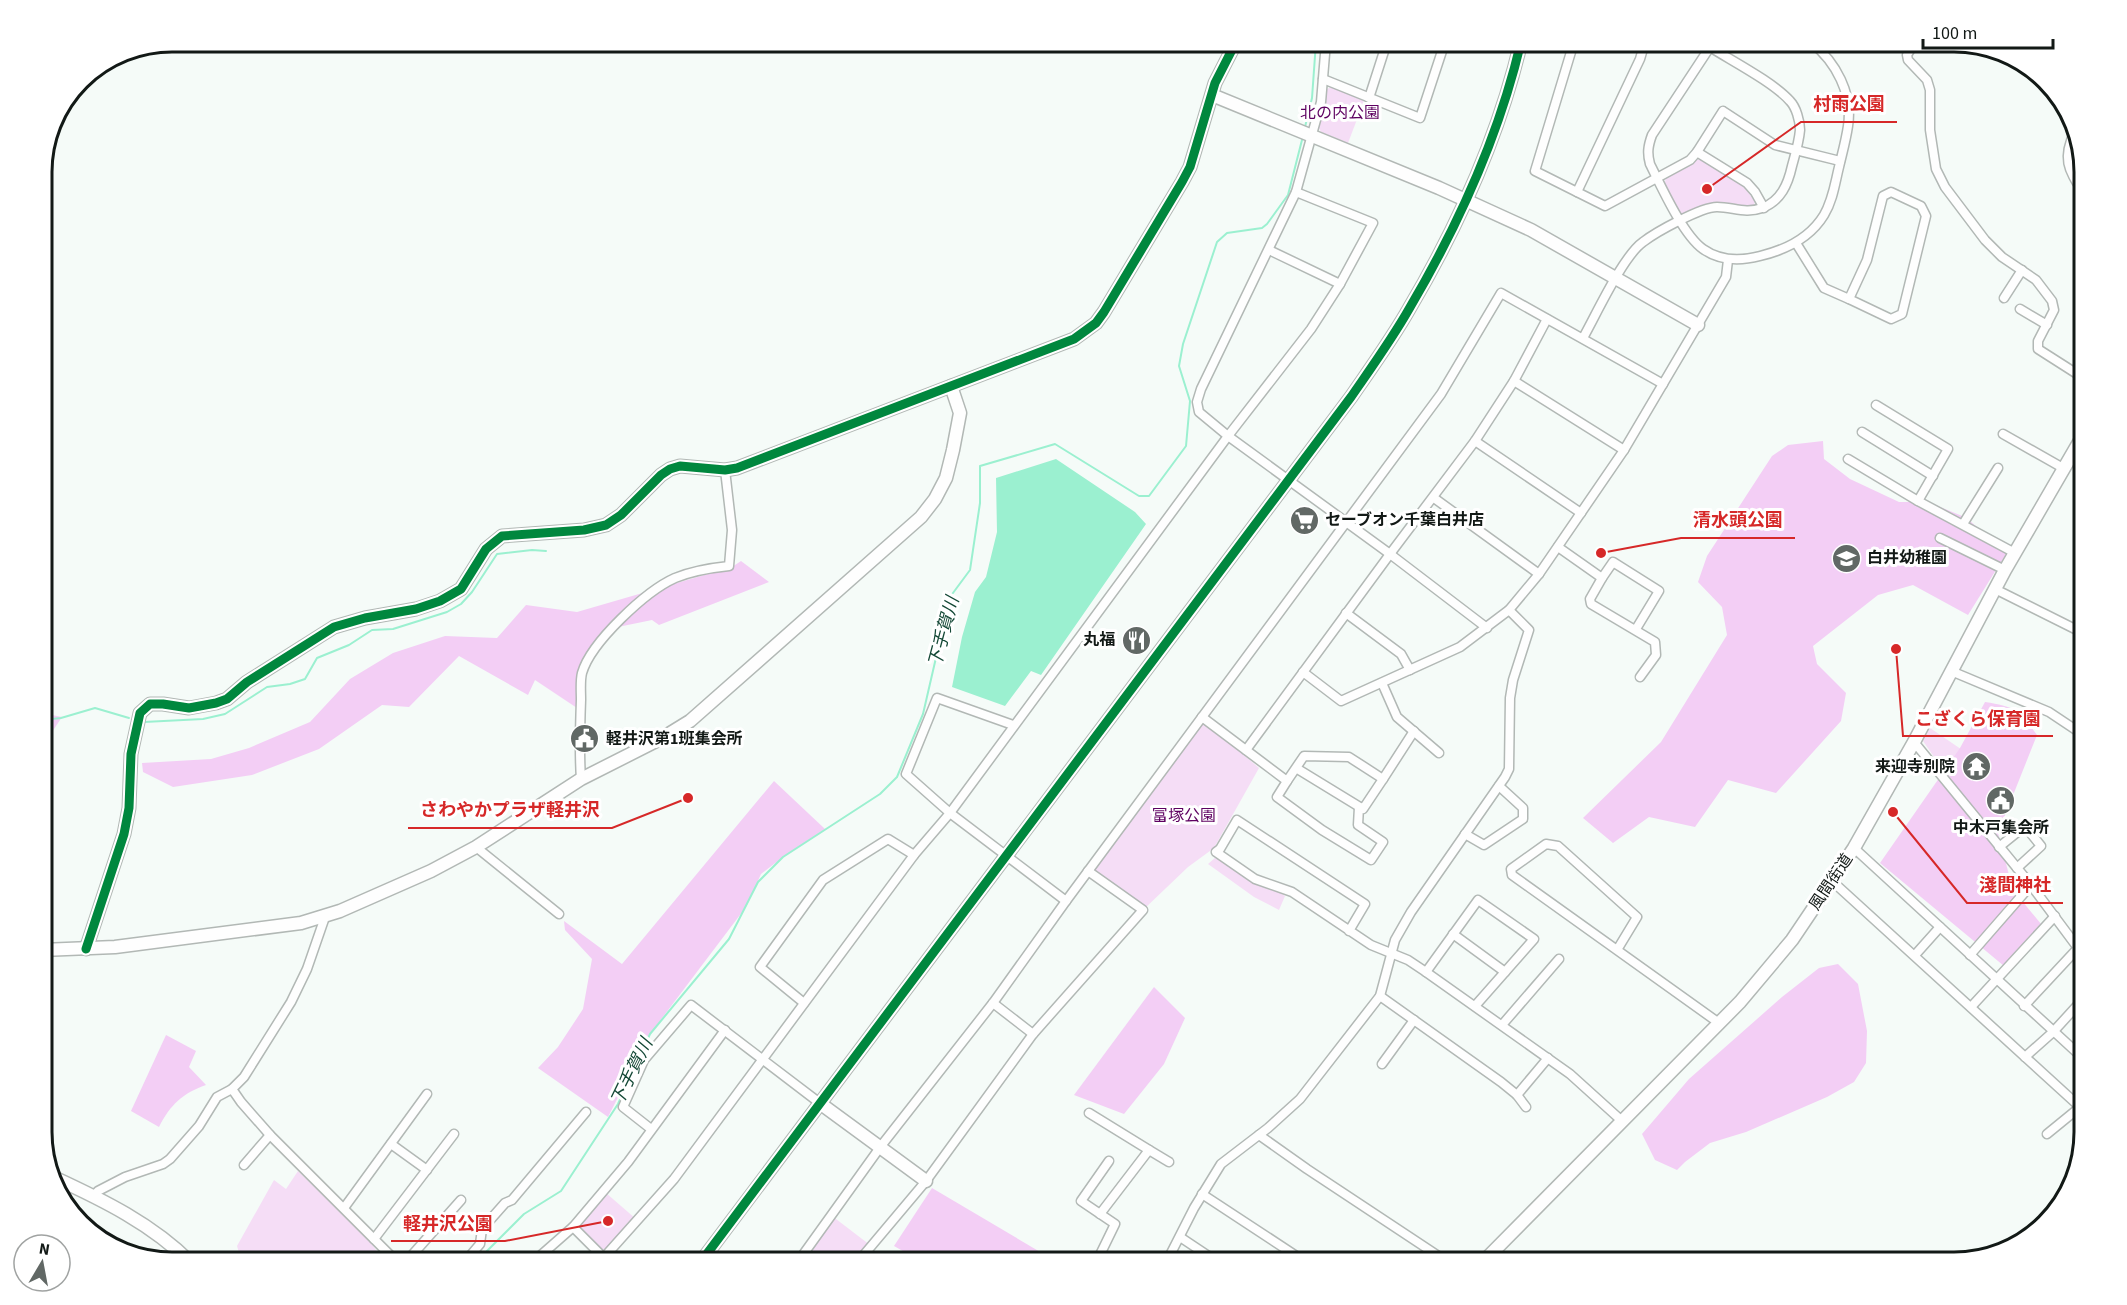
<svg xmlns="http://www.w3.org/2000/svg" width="2127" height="1305" font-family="'Source Sans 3','Noto Sans JP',sans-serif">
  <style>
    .green { fill: #f5ddf6 }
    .forest { fill: #f3cef5 }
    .water { fill: #9bf0d0 }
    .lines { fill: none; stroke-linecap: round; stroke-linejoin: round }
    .stream { stroke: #9bf0d0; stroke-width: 2 }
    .street-casing { stroke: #b2b8b5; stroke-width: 11 }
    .secondary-casing { stroke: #b2b8b5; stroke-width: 15 }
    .street { stroke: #fefefe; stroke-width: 8 }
    .secondary { stroke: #fefefe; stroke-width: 12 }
    .cycleway-casing { stroke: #fff; stroke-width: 13 }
    .cycleway { stroke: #00873e; stroke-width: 9 }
    .labels { text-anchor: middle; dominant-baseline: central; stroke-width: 6; stroke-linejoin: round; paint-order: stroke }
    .park-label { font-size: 16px; fill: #5e0161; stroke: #fff }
    .poi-label { font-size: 16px; font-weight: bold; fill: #121916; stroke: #fff; text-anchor: start }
    .street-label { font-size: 16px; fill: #121916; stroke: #fff }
    .water-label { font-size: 18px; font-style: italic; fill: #144836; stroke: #fff }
    .rim { fill: none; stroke: #121916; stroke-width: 3 }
    .leader { fill: none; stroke: #d62828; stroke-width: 2 }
    .callout-dot { fill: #d62828; stroke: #fff; stroke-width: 2 }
    .callout-label { font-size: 18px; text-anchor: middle; font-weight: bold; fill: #d62828; stroke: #fff; stroke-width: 6; stroke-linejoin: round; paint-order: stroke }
  </style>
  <rect width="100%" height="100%" fill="#f5fbf8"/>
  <!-- green -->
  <g class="green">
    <path d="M1331,87L1364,101L1348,143L1321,132L1318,126L1325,90Z"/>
    <path d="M1701,159L1743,185L1755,202L1752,210L1714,205L1686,214L1680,213L1664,186L1666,178L1694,160Z"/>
    <path d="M1202,719L1259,768L1214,848L1188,867L1143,910L1095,870Z"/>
    <path d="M1930,728L1974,758L1951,781L1923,741Z"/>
    <path d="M1216,857L1256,884L1274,889L1285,896L1279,910L1254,897L1208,864Z"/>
    <path d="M298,1171L367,1238L379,1254L372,1263H242L237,1246L274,1180L286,1189Z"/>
    <path d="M606,1193L636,1219L609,1249H602L581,1228V1222Z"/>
    <path d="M832,1216L870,1245L855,1263H797Z"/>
  </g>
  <!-- forest -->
  <g class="forest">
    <path d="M1823,441L1824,459L1850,479L1899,502H1928L1967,518L2006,554L1968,615L1913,585L1878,595L1813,646L1817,664L1846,693L1841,721L1776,793L1728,780L1695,827L1649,817L1613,843L1583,818L1661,742L1727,635L1722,607L1698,582L1707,556L1772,456L1788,445Z"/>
    <path d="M741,561L769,582L659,625L652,620L618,627L584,656L577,685V708L535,680L528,695L459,656L409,707L382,705L319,749L252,775L173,787L143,772L142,763L211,759L249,748L310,722L350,679L393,653L445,636L497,638L526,605L577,612L732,567Z"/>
    <path d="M1985,702C2016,707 2019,710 2037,735L1998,833L2013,890L2046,930L2004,966L1880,863L1960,748Z"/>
    <path d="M42,713L62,717L52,732L42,766Z"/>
    <path d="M774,781L825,829L783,857L761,874L746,907L650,1034L608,1117L538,1068L558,1047L583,1009L592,959L565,930L564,921L622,964Z"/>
    <path d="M1838,964L1858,984L1867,1031L1866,1063L1854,1082L1827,1097L1746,1132L1710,1143L1685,1162L1677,1170L1655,1160L1642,1134L1689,1079L1782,997L1819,968Z"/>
    <path d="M1154,987L1185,1018L1164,1064L1124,1114L1074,1095Z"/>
    <path d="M166,1035L196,1051L189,1067L206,1085C183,1093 170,1105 159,1127L131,1111Z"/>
    <path d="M932,1188L1047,1256L1042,1263H924L894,1246Z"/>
  </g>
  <!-- water -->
  <path class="water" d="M1056,459L1135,512L1146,524L1041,675L1031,671L1005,706L952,687L962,637L975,592L986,577L997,532L996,478Z"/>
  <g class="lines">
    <!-- stream -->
    <g class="stream">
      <path d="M1305,127L1312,98L1316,42"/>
      <path d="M42,720L61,718L95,708L129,718"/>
      <path d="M144,722L203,719L225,714L267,687L290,684L305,679L317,658L349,645L372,630L393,629L447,612L461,604L472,592L497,554L532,550L546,551"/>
      <path d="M475,1263L524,1214L561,1191L618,1104L650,1034L729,939L758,882L783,857L880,794L897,777L923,714L950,597L970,570L980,503V466L1055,444L1139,496H1149L1186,446L1190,401L1179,366L1183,344L1217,242L1227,233L1262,228L1267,224L1288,195L1303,136"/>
    </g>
    <defs>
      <g id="street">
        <path d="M1326,42L1321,102L1296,192L1201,389L1197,402L1199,412L1228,436L1390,554L1487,628"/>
        <path d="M1574,42L1535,171L1605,206L1690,160L1697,152L1723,111L1775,145L1840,161"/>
        <path d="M1915,42L1907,55L1908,60L1927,80L1930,90V130L1936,169L1945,187L1985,240L2002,257L2036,280L2052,301L2054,310L2038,341V349L2085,379"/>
        <path d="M1323,79L1420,118L1445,42"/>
        <path d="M1369,98L1387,42"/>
        <path d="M2075,131C2061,160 2069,170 2085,196"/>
        <path d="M1697,152L1747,183L1755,192L1764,208"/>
        <path d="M1577,192L1640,59L1645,42"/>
        <path d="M1891,192L1921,206L1926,216L1902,314L1891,319L1849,299L1867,260L1883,196Z"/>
        <path d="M1796,243L1824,288L1849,299"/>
        <path d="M1269,250L1340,284"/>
        <path d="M2004,298L2022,270"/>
        <path d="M2020,309L2047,325"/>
        <path d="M1583,338C1596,315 1623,256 1643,242C1656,232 1701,207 1717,207C1733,207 1745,214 1762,208C1781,201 1788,184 1792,166C1795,155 1799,142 1800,130C1800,121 1796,107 1790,101C1773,82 1732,61 1710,47L1652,135C1648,146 1647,153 1650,164C1661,186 1683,235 1703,249C1720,261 1741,261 1760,256C1785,250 1810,238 1824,215C1833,200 1835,183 1839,167C1842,154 1846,140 1848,126C1853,94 1836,62 1811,42"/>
        <path d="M1514,381L1624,450"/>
        <path d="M1876,405L1948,449L1918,501"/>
        <path d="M1862,432L1933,476"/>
        <path d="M2003,434L2063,468"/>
        <path d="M1475,441L1581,513"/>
        <path d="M1848,459L1918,501L2015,553"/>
        <path d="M1434,498L1539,574"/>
        <path d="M1963,524L1998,468"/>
        <path d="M1940,538L2005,570"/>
        <path d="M1558,547L1602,578L1590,599L1591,604L1655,642L1656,655L1640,677"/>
        <path d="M1602,578L1613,562L1659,591L1636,629"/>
        <path d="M1995,589L2085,634"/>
        <path d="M1346,613L1401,654L1410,670"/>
        <path d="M1951,671L2049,712L2085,736"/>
        <path d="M1303,672L1341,701L1460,647L1509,610L1539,574L1624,450L1726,277L1728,260"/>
        <path d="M1382,683L1397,717L1439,753"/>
        <path d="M1202,717L1287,781L1277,797L1322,830L1371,860L1383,842L1358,825L1359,807"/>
        <path d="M1013,725L937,698L906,774L950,813L1066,901"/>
        <path d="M1914,742L2031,885L2078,948L2085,962"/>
        <path d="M1246,750L1390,554L1475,441L1514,381L1547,319"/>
        <path d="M581,779C579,752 580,727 581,700C581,691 580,681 582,673C591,642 646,591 675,578C692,571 710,568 729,566L732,530L725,470"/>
        <path d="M1383,779L1414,731"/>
        <path d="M1287,781L1304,756L1349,757L1383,779L1363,809L1296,768"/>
        <path d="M1465,834L1484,845L1523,819V808L1499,786"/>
        <path d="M476,847L559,914"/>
        <path d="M1999,847L2025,826L2041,846L2017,868"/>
        <path d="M1854,848L2085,1060"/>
        <path d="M1832,881L2080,1107"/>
        <path d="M1349,931L1365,904L1237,820L1220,849L1216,852L1255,879L1292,892L1371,945L1408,960L1426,972L1570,1074L1622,1121"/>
        <path d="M1453,934L1505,972"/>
        <path d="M1617,950L1637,917L1558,846L1546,844L1511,869L1512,875L1719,1023"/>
        <path d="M1915,955L1940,927"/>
        <path d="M1970,955L2031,885"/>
        <path d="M1426,972L1478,900L1534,939L1475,1006"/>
        <path d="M1380,996L1501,1082L1517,1095L1526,1107"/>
        <path d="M804,1003L760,967L823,880L888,839L914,855"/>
        <path d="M993,1003L1033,1034"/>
        <path d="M2024,1006L2078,948"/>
        <path d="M1971,1007L2055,916"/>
        <path d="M1502,1025L1559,959"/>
        <path d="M2025,1057L2053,1032L2085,997"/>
        <path d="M1382,1064L1414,1020"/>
        <path d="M232,1089L241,1102L270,1135L398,1263"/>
        <path d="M1517,1095L1548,1058"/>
        <path d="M1089,1113L1149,1150L1100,1214"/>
        <path d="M651,1129L623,1107L644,1060L691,1005L821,1104"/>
        <path d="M2047,1134L2085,1103"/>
        <path d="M1259,1135L1307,1169L1449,1263"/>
        <path d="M391,1144L427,1170"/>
        <path d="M1149,1150L1169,1162"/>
        <path d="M244,1165L270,1135"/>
        <path d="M1202,1194L1307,1263"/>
        <path d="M93,1196L98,1191L125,1177L163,1164L170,1159L199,1126L217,1097L232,1089L244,1077L291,1002L307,969L325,917"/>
        <path d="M344,1208L427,1094"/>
        <path d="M573,1227L609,1263"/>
        <path d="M1180,1237L1219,1263"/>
        <path d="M374,1239L454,1134"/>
        <path d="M405,1263L461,1200"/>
        <path d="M464,1263L480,1244L482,1229L505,1203L512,1200L586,1112"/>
        <path d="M532,1263L573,1227L628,1162L725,1030"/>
        <path d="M599,1263L674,1179L914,855L950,813L1228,436L1311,329L1340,284L1373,223L1296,192"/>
        <path d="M797,1263L881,1146L993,1003L1066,901L1441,394L1501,293L1663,384"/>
        <path d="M857,1263L926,1181L1033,1034L1143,910L1088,871"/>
        <path d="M1096,1263L1115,1224L1081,1201L1109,1161"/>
        <path d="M1166,1263L1194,1208L1221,1164L1268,1128L1300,1099L1380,996L1395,940L1411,912L1505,777L1509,769L1510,698L1513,680L1529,630L1509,610"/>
      </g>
      <g id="secondary">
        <path d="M1212,95L1439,188L1531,230L1698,325"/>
        <path d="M86,949L124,834L129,808L131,754L140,713L150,704H163L189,708L216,703L227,699L247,682L334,627L365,618L416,609L440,601L461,589L486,549L502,536L584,530L606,525L621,515L661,475L670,469L680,466L725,470L737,468L1074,339L1096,323L1104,312L1182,182L1190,167L1215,83L1236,42"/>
        <path d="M42,950L115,947L301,923L340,911L431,871L476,847L581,779L664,737L690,721L921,517L935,499L946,478L953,450L960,413L951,386"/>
        <path d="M821,1104L926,1181"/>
        <path d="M53,1177C103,1200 152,1224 191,1263"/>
        <path d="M700,1263L1351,397C1371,368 1392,339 1409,309C1458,226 1499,136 1521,42"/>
        <path d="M1482,1263L1740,1002L1792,940L1854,848L1914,742L2005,570L2085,432"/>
      </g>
    </defs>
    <!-- street casing -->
    <use href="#street" class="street-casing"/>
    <!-- secondary casing -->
    <use href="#secondary" class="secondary-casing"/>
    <!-- street -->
    <use href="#street" class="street"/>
    <!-- secondary -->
    <use href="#secondary" class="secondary"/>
    <defs>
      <g id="cycleway">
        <path d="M86,949L124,834L129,808L131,754L140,713L150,704H163L189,708L216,703L227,699L247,682L334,627L365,618L416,609L440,601L461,589L486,549L502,536L584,530L606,525L621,515L661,475L670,469L680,466L725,470L737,468L1074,339L1096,323L1104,312L1182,182L1190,167L1215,83L1236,42"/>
        <path d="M700,1263L1351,397C1371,368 1392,339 1409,309C1458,226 1499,136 1521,42"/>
      </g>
    </defs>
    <!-- cycleway casing -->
    <use href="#cycleway" class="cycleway-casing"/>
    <!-- cycleway -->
    <use href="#cycleway" class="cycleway"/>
  </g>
  <!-- icons -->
  <defs>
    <symbol id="supermarket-disc" viewBox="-11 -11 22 22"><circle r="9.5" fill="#616865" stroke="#fff"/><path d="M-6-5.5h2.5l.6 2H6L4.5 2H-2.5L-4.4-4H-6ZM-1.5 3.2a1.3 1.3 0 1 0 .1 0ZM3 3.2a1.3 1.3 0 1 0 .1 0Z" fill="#fff"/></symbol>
    <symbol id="school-disc" viewBox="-11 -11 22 22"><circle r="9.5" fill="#616865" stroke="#fff"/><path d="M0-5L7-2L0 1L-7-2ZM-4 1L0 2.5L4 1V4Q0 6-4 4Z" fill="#fff"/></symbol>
    <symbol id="restaurant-disc" viewBox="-11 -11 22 22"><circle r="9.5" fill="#616865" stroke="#fff"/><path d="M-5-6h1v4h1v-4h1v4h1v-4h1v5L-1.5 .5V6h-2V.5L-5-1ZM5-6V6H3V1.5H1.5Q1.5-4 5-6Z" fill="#fff"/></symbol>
    <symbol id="civic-disc" viewBox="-11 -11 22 22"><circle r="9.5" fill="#616865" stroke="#fff"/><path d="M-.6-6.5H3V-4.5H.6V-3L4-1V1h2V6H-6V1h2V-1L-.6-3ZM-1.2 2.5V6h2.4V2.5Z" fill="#fff"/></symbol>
    <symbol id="temple-disc" viewBox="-11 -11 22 22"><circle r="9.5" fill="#616865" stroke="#fff"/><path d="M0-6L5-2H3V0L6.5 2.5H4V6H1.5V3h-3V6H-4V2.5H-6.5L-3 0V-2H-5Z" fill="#fff"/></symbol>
  </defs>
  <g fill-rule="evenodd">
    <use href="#supermarket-disc" x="1288" y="504" width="33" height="33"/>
    <use href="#school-disc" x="1830" y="542" width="33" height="33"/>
    <use href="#restaurant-disc" x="1120" y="624" width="33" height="33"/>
    <use href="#civic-disc" x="568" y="722" width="33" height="33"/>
    <use href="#temple-disc" x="1960" y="750" width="33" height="33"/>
    <use href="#civic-disc" x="1984" y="784" width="33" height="33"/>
  </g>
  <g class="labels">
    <!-- park labels -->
    <g class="park-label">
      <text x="1340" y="113">北の内公園</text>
      <text x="1184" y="816">富塚公園</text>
    </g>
    <!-- poi labels -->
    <g class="poi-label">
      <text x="1325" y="520">セーブオン千葉白井店</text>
      <text x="1867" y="558">白井幼稚園</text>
      <text x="1115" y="640" text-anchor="end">丸福</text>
      <text x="606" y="739">軽井沢第1班集会所</text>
      <text x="1955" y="767" text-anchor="end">来迎寺別院</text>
      <text x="2001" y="828" text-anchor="middle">中木戸集会所</text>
    </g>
    <!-- street labels -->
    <g class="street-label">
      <text transform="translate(1831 882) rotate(-56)">風間街道</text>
    </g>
    <!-- water labels -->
    <g class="water-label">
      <text transform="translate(944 632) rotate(-75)">下手賀川</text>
      <text transform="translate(632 1072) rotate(-64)">下手賀川</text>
    </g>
  </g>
  <!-- crop -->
  <path d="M0 0H2127V1305H0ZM172 52H1954A120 120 0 0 1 2074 172V1132A120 120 0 0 1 1954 1252H172A120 120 0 0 1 52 1132V172A120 120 0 0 1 172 52Z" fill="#fff" fill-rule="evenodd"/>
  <path class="rim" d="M172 52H1954A120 120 0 0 1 2074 172V1132A120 120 0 0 1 1954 1252H172A120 120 0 0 1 52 1132V172A120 120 0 0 1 172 52Z"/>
  <!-- callouts -->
  <path class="leader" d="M1707 189L1801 122H1897M1601 553L1681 538H1795M1896 649L1903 736H2053M688 798L612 828H408M1893 812L1967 903H2063M608 1221L505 1241H391"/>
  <g class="callout-dot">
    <circle cx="1707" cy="189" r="6"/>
    <circle cx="1601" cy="553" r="6"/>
    <circle cx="1896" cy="649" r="6"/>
    <circle cx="688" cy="798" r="6"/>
    <circle cx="1893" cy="812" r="6"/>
    <circle cx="608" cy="1221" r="6"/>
  </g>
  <g class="callout-label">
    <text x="1849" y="110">村雨公園</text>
    <text x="1738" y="526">清水頭公園</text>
    <text x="1978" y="725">こざくら保育園</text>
    <text x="510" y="816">さわやかプラザ軽井沢</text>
    <text x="2015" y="891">淺間神社</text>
    <text x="448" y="1230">軽井沢公園</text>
  </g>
  <!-- north arrow -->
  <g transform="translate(42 1263) rotate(10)"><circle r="28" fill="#ffffff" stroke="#a0a3a2" stroke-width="1.5"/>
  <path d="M0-4.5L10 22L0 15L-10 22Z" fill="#616865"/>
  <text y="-9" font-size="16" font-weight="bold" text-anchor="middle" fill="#121916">N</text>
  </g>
  <!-- scale -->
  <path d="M1923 39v9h130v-9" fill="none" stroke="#121916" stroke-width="3"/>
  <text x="1932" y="39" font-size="18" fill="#121916" stroke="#ffffff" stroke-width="4.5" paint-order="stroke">100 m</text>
</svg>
